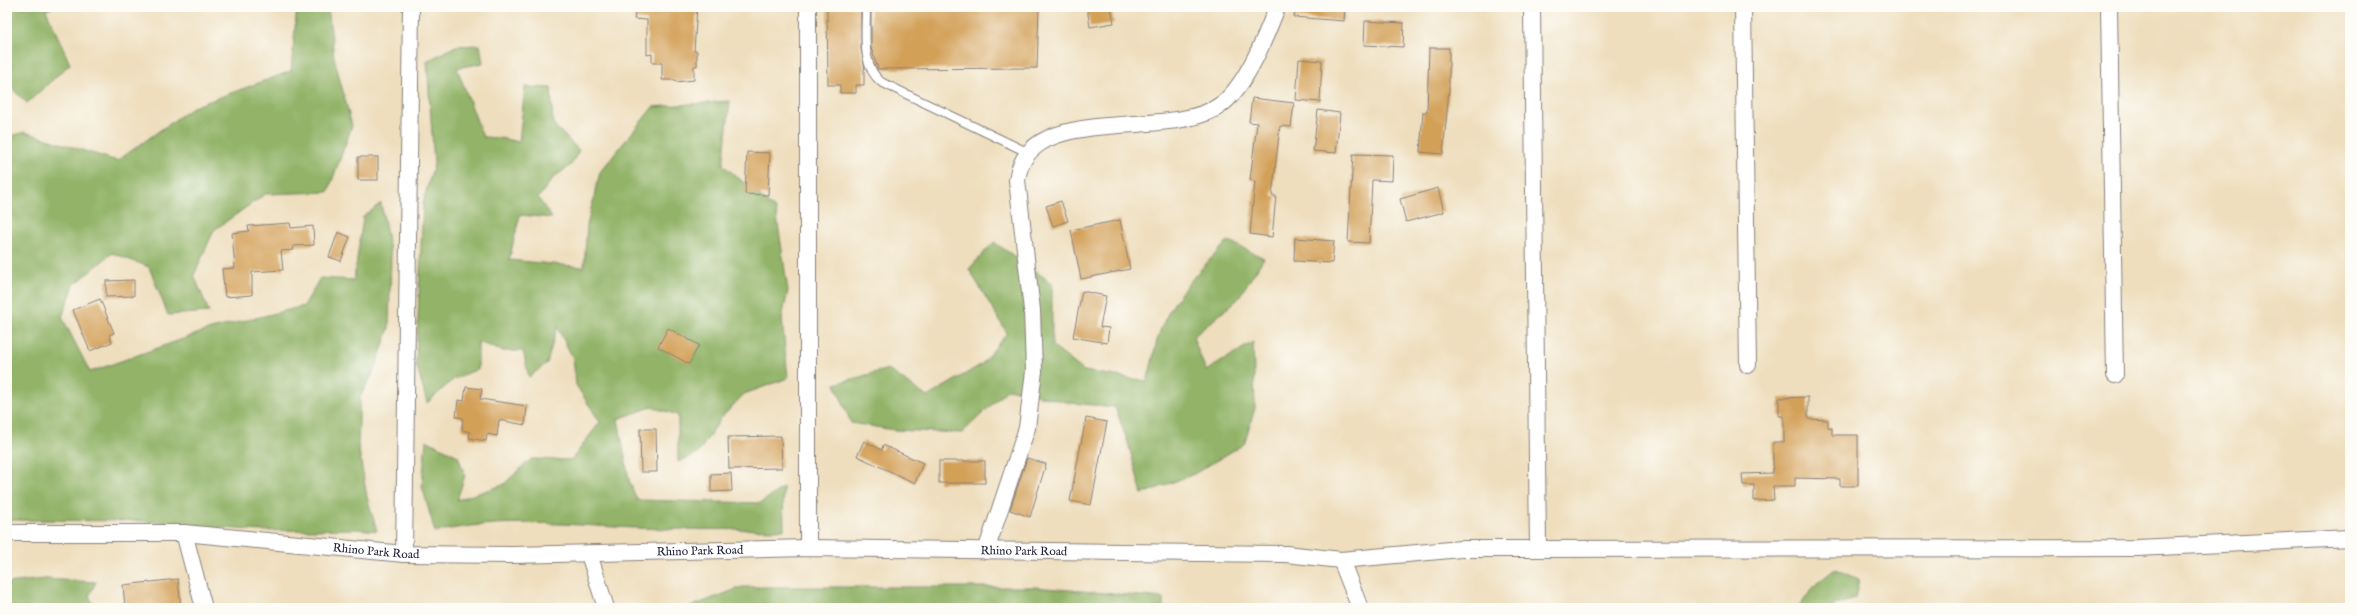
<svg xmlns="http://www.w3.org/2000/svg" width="2357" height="615" font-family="'IM FELL English',serif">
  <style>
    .forest { fill: #92b367; stroke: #5a6a51 }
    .building { fill: #d3a059 }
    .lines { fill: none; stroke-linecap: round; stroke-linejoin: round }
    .service-casing { stroke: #88807c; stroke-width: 10 }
    .minor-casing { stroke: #88807c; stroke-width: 18 }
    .service { stroke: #fff; stroke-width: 8 }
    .minor { stroke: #fff; stroke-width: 16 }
    .labels { text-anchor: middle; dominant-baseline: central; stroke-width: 3; stroke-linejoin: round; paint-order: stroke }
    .street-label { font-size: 12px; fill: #22223b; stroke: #fdfcf7 }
  </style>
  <rect width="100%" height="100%" fill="#fdfcf7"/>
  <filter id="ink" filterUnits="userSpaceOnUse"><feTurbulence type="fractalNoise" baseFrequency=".025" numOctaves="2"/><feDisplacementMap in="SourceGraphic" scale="8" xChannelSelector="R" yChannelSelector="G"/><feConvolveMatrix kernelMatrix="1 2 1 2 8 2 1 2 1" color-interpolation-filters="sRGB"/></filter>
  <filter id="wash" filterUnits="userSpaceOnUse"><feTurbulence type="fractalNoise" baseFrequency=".012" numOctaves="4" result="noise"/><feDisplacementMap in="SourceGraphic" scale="16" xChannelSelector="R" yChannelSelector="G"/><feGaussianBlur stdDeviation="0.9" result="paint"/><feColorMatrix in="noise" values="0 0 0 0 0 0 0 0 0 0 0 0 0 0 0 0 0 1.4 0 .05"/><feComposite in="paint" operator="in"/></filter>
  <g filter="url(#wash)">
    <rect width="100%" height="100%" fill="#eedebd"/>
    <!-- forest -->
    <g class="forest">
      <path d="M7,7H54L46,10L70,64L27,103L7,84Z"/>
      <path d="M297,7H328L334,57L352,126L328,192L265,194L214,230L194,275L209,312L168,315L149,267L112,253L74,285L62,317L90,372L211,329L304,306L320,278L354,280L363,217L381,203L391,256L389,328L375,369L360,397L358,445L367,497L377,531L356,529L262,531L139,521L7,520V137L25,132L117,161L193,107L291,71Z"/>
      <path d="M480,45L483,63L457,68L483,137L500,138L519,142L525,87L551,88L553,124L579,150L571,165L554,177L538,198L552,218L520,215L509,260L584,267L587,225L600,172L653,107L730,101L723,165L776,210L788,291L782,318L788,378L744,394L721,418L698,453L678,462V415L651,407L618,419L629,480L637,500L761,503L783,487L784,530C734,529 684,530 635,528C566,525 503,517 435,532L422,486L426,440L458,456L465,475L457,500L503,485L531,459L571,460L600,422L576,385L573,358L557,327L547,363L529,377L523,351H502L478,342V369L454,379L427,403L416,363L423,202L434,164L427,61L456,46Z"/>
      <path d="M1228,241L1264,258L1237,300L1193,337L1206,371L1253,342L1255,408L1244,444L1194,474L1142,494L1128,443L1115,407L1071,403L1008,389L962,433L894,430L851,423L835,384L888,369L927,397L982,364L1007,333L969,269L994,242L1052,283V346L1084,371L1147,381C1152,366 1154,349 1159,334C1172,296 1201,269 1228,241Z"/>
      <path d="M1835,569L1859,579L1855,599L1825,608H1798L1816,584Z"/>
      <path d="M45,579L96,582L89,596L95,608H7V583Z"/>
      <path d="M742,587H1034L1163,598V608H687Z"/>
    </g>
    <g id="blocks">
      <!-- building -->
      <g class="building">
        <path d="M636,7H697L694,51H697V66H694V80L676,82V80H662V63H652V54L647,55V20L634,19Z"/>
        <path d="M827,7H861V49L865,69H864V85H856V93H840V85H828Z"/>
        <path d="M871,7H1039L1037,68L878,69L871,48Z"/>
        <path d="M1087,7H1111L1114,23L1090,27Z"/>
        <path d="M1295,7H1345L1344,21L1294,17Z"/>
        <path d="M1365,21L1404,23L1403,47L1364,45Z"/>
        <path d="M1429,48H1449V90L1443,154L1420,152L1423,112H1427Z"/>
        <path d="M1299,59L1322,61L1320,102L1296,100Z"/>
        <path d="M1252,98L1294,103L1291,127L1280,126L1272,196H1276L1272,237L1250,234L1255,181L1250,180L1257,123L1249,122Z"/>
        <path d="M1318,110L1340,113L1336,153L1313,151Z"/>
        <path d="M747,152L770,153L768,195L745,194Z"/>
        <path d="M1353,154L1393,155L1392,181L1372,180L1369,243L1348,242Z"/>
        <rect x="358" y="157" width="20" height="23"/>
        <path d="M1438,188L1444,212L1406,222L1400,199Z"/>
        <path d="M1061,201L1068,221L1053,226L1046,206Z"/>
        <path d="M1120,220L1130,269L1081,279L1071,230Z"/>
        <path d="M290,223L291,228L313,226L314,245L293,246L294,250L281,251L283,270L252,272V295L225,297L222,269L235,268L232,233L249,231L248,226Z"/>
        <path d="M338,232L350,237L341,261L329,257Z"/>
        <path d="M1295,238L1334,241L1332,263L1294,261Z"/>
        <path d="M134,280V296L106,297V281Z"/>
        <path d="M1082,291L1106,296L1100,327L1109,328L1107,343L1073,337Z"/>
        <path d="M100,299L114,333L109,335L112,342L90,351L73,310Z"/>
        <path d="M668,328L699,345L689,364L658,347Z"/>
        <path d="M466,387L482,389L480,399L527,406L525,425L499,420L497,436L487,434L486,441L469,438L470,432L462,430L463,418L456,417L458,400L464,401Z"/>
        <path d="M1808,397V419L1828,420V427L1832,428V435H1858V486H1840V479L1795,478V486H1773L1774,500L1754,501V485H1743L1742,474L1773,473V442H1784V416H1779V398Z"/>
        <path d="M1086,418L1107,422L1091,505L1070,501Z"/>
        <path d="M640,429H656L657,472H641Z"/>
        <path d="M781,436L782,468L729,469L728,437Z"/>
        <path d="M864,441L882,450L883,445L923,463L915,483L857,456Z"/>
        <path d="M1027,458L1046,464L1030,517L1010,510Z"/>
        <rect x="939" y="461" width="46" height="22"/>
        <path d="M731,473L732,491L711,492V474Z"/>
        <path d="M178,579L181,608H125L123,585Z"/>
      </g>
    </g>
  </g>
  <g filter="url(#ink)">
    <use href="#blocks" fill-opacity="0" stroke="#88807c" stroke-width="1"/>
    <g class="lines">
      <defs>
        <path id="service" d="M866,10C866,35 861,65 881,82L1027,152"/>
        <g id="minor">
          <path d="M808,7V548"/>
          <path d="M1532,7L1538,549"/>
          <path d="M1743,7L1748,365"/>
          <path d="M2109,7L2115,375"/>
          <path id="s1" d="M7,533H184L404,554L512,555L808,548L1286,554L1341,560L1461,549L2137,548L2350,538"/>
          <path d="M184,533L204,608"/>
          <path d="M986,551L1027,428L1034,371L1032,310L1017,180C1027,99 1171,143 1222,104C1247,84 1266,36 1277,7"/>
          <path d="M404,554L411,7"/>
          <path d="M589,554L606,608"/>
          <path d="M1341,560L1360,608"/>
        </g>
      </defs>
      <!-- service casing -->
      <use href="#service" class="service-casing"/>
      <!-- minor casing -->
      <use href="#minor" class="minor-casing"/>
      <!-- service -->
      <use href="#service" class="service"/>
      <!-- minor -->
      <use href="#minor" class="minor"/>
    </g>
  </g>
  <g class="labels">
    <!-- street labels -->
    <g class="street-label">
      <text stroke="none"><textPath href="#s1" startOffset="370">Rhino Park Road</textPath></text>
      <text stroke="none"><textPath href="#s1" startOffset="694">Rhino Park Road</textPath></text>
      <text stroke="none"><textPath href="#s1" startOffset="1018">Rhino Park Road</textPath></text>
    </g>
  </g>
  <!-- margin -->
  <rect width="2357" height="615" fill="none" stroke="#fdfcf7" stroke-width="24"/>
</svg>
